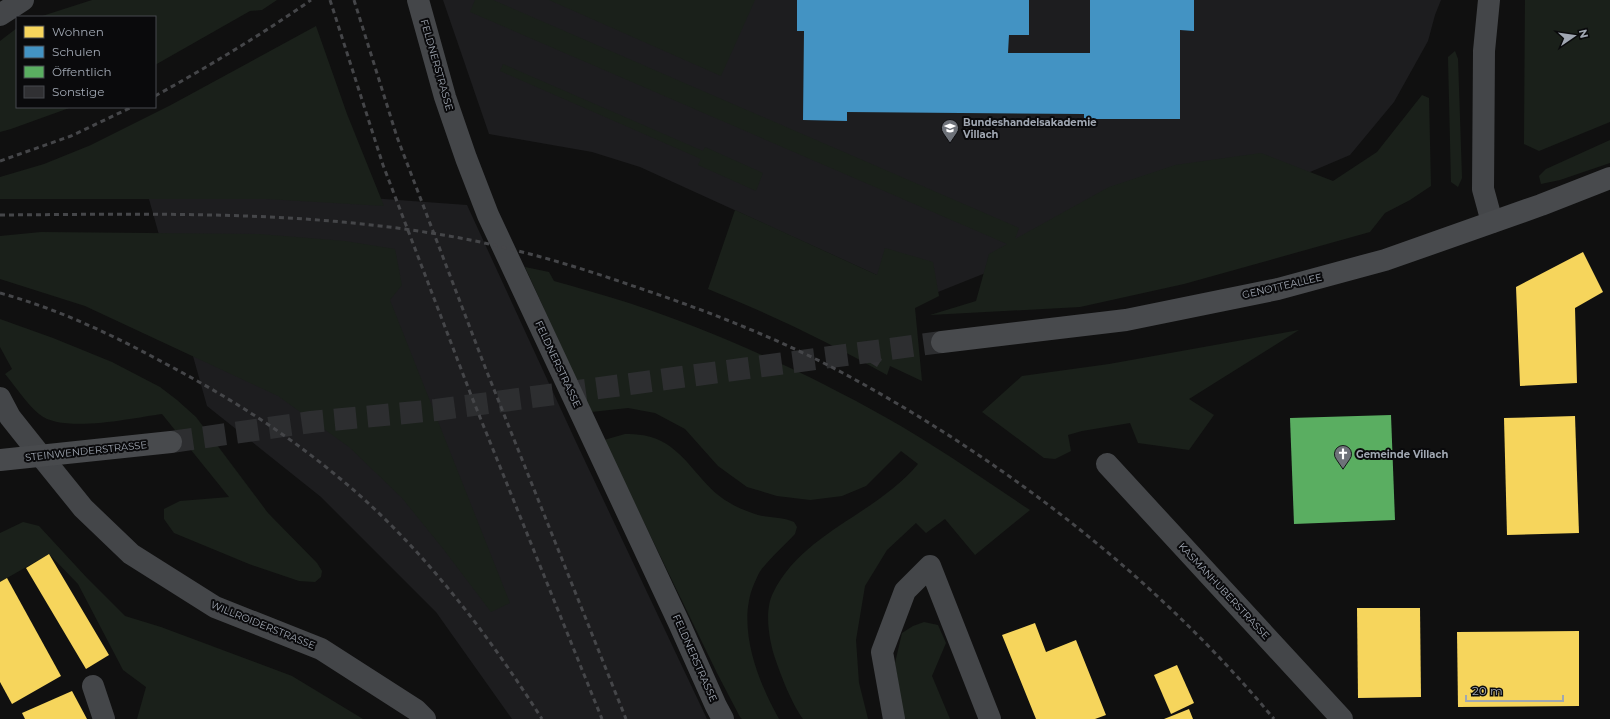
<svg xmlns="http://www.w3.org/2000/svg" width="1610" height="719" font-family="Montserrat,sans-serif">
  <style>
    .built { fill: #1d1d1f }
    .green { fill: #1a201a }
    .homes { fill: #f6d55c }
    .schools { fill: #4393c3 }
    .public { fill: #5aae61 }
    .building { fill: #303033 }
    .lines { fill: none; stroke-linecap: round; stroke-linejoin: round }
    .secondary-tunnel { stroke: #2d2e30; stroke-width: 22; stroke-dasharray: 22 11; stroke-linecap: butt }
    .minor { stroke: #444649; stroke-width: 22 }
    .tertiary { stroke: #444649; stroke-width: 22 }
    .secondary { stroke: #484a4d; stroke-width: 22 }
    .rail { stroke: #454649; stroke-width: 3; stroke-dasharray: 5 4; stroke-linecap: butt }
    .labels { text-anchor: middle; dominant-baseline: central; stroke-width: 4; stroke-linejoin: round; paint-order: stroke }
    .street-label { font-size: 10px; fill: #a0a7b2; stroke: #0a0a0c }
    .poi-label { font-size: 10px; font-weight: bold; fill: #a0a7b2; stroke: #0a0a0c; text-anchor: start }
  </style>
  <rect width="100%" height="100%" fill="#101010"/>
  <!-- built -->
  <g class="built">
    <path d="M443,0H1441L1435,15L1428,41L1394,102L1350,155L1310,172L1187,195L1153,206L923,298L914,292L640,167L592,152L489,134Z"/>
    <path d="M147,192L357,197L467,205L576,442L707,719H512L436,612L321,497L207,406Z"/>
  </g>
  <!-- green -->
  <g class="green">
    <path d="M92,0H277L262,10L250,11L155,65V17H39Z"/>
    <path d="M475,0H493L1019,228L1015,239L1109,187L1175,165L1261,153L1333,181L1377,152L1422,95L1429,98L1431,186L1410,200L1385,213L1370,232L1184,284L1080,307L930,315L976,301L989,254L1007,244L470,12Z"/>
    <path d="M549,0H755L721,76Z"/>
    <path d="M1525,0H1610V122L1539,151L1524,144Z"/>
    <path d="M316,26L347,114L384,206L266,199H0V177L44,164L91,145L169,106Z"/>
    <path d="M17,28V107H72L11,129L0,132V41Z"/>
    <path d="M1455,51L1458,59L1462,178L1458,187L1451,182L1448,57Z"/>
    <path d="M503,64L703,151L705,147L763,173L756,191L698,165L701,159L500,71Z"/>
    <path d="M1610,140V163L1560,180L1541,184L1539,176L1546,169Z"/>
    <path d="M735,210L877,275L885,248L933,262L939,296L915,308L922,381L890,366L887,375C829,342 770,314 708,289Z"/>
    <path d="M41,232L259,234L345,241L395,249L402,285L390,300L510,603L491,612L444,550L402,498L349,447L278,396L85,306L0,279V236Z"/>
    <path d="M525,267L549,272L554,281C579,288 604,295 629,303C716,332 805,372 885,417C935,445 982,478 1030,510L975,555L945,519L926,533L916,523L887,550L865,586L856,640L859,683L868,719H803C792,704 781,676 775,658C769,640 764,611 773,593C803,532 877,514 918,464L901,451L866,486L842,496L810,500L777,496L747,487L718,466L685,429L655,413L628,408L591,412Z"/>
    <path d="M0,319L53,338L112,362L160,387L177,400L196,417L268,513L317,563L322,571L321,577L315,582L299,581L249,564L174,533L164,519V509L180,501L229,497L162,414C132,418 62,434 39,414C26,403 16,387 5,374L12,369L0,347Z"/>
    <path d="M1299,330L1189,399L1214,415L1189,450L1138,443L1130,423L1082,431L1068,435L1071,451L1055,459L1044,458L982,412L1022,376L1109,364Z"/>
    <path d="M625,434C637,434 650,435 661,441C689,455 702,488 730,503C738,508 749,512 758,515C770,518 782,517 794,522L797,527L795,534C784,546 771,557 761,570C758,574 756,580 754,584C736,626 758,682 779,719H742L740,717L717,673L604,440Z"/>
    <path d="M23,522L39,526L87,578L125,616L161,627L292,676L363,719H137L146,687L123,670L78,584L49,554L0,582V533Z"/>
    <path d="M924,622L938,625L946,643L932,676L950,719H904L895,663L902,633L913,626Z"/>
  </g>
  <!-- homes -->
  <g class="homes">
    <path d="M1583,252L1603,292L1575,308L1577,383L1520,386L1516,287Z"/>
    <path d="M1575,416L1579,533L1507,535L1504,418Z"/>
    <path d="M49,554L109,655L86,669L26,568Z"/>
    <path d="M7,578L61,676L12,704L0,682V582Z"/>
    <path d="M1357,608H1420L1421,697L1358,698Z"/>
    <path d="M1035,623L1046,652L1076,640L1106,715L1095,719H1036L1002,635Z"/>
    <path d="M1579,631V706L1458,707L1457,632Z"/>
    <path d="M1177,665L1194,703L1171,714L1154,675Z"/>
    <path d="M72,691L87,719H25L22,713Z"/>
    <path d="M1189,709L1193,719H1164Z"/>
  </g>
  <!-- schools -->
  <path class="schools" d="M797,0H1029V35H1009L1008,53H1090V0H1194V31L1180,30V119H1084V114L847,112V121L803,120L804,31H797Z"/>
  <!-- public -->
  <path class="public" d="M1391,415L1395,520L1294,524L1290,418Z"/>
  <!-- building -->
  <path class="building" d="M866,350L882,359L877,367L861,357Z"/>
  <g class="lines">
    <!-- secondary-tunnel -->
    <path class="secondary-tunnel" d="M171,442L311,422L436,410L942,342"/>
    <!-- minor -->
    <g class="minor">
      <path d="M418,0L445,97L466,158L488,215L679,623L716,706L723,719"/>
      <path d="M1489,0L1484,51L1483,189L1492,222"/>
      <path d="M0,15L23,0"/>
      <path d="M0,398L10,417L41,456"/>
      <path d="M1107,464L1342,719"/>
      <path d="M93,686L104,719"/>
      <path d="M894,719L882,652L905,591L930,566L990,719"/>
    </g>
    <!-- tertiary -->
    <path class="tertiary" d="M41,456L83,508L131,554L215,607L321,649L416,710L425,719"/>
    <!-- secondary -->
    <g class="secondary">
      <path d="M942,342L1126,320L1278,289L1385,260L1541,205L1610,178"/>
      <path d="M0,460L171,442"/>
    </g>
    <!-- rail -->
    <g class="rail">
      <path d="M330,0L383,165L471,395L602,719"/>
      <path d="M354,0L397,137L485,367L626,719"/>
      <path d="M155,96C209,66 261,35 311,0"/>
      <path d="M0,161L71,136L132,107"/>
      <path d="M0,215C148,214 297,210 443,235C509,246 573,265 636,287C705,310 777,338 841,372C1003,459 1156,577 1274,719"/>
      <path d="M0,293C58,309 113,335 166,364C227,396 284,432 337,476C419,543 486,631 542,719"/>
    </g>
  </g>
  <!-- icons -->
  <defs>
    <symbol id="school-pin" viewBox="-11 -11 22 30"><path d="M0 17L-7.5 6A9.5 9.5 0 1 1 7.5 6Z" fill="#6e7279" stroke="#0a0a0c"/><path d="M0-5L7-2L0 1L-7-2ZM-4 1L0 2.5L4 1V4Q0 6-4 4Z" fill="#fff"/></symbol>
    <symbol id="church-pin" viewBox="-11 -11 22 30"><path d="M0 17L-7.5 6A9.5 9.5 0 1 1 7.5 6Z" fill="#6e7279" stroke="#0a0a0c"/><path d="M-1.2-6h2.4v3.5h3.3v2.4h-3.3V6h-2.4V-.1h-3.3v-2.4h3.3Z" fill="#fff"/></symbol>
  </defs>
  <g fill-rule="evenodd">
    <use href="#school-pin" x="940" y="118" width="20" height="27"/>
    <use href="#church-pin" x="1333" y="444" width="20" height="27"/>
  </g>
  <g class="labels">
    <!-- street labels -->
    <g class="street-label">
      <text transform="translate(437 65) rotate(74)">FELDNERSTRASSE</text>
      <text transform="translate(1282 286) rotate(-13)">GENOTTEALLEE</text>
      <text transform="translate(558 364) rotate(65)">FELDNERSTRASSE</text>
      <text transform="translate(86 451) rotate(-6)">STEINWENDERSTRASSE</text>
      <text transform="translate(1224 591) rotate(47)">KASMANHUBERSTRASSE</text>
      <text transform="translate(263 625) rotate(22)">WILLROIDERSTRASSE</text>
      <text transform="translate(695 658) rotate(66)">FELDNERSTRASSE</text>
    </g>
    <!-- poi labels -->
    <g class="poi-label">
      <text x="963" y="122">Bundeshandelsakademie<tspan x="963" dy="12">Villach</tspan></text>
      <text x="1356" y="454">Gemeinde Villach</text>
    </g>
  </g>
  <!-- legend -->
  <rect x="16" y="16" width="140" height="92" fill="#0a0a0c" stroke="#46494e"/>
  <rect x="24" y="26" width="20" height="12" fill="#f6d55c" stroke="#46494e"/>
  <text x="52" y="36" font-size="12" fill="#a0a7b2">Wohnen</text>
  <rect x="24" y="46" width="20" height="12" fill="#4393c3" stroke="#46494e"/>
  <text x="52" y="56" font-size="12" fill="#a0a7b2">Schulen</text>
  <rect x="24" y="66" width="20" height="12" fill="#5aae61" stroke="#46494e"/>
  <text x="52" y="76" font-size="12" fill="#a0a7b2">Öffentlich</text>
  <rect x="24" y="86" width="20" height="12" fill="#303033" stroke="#46494e"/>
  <text x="52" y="96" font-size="12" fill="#a0a7b2">Sonstige</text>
  <!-- north arrow -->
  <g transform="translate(1574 36) rotate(77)" stroke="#0a0a0c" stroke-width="3" paint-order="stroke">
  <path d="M0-3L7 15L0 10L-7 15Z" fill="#a0a7b2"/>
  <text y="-6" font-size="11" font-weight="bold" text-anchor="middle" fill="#a0a7b2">N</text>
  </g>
  <!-- scale -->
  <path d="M1466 695v6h97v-6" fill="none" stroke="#a0a7b2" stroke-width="2"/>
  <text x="1472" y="695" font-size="12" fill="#a0a7b2" stroke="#0a0a0c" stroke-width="3" paint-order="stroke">20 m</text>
</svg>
